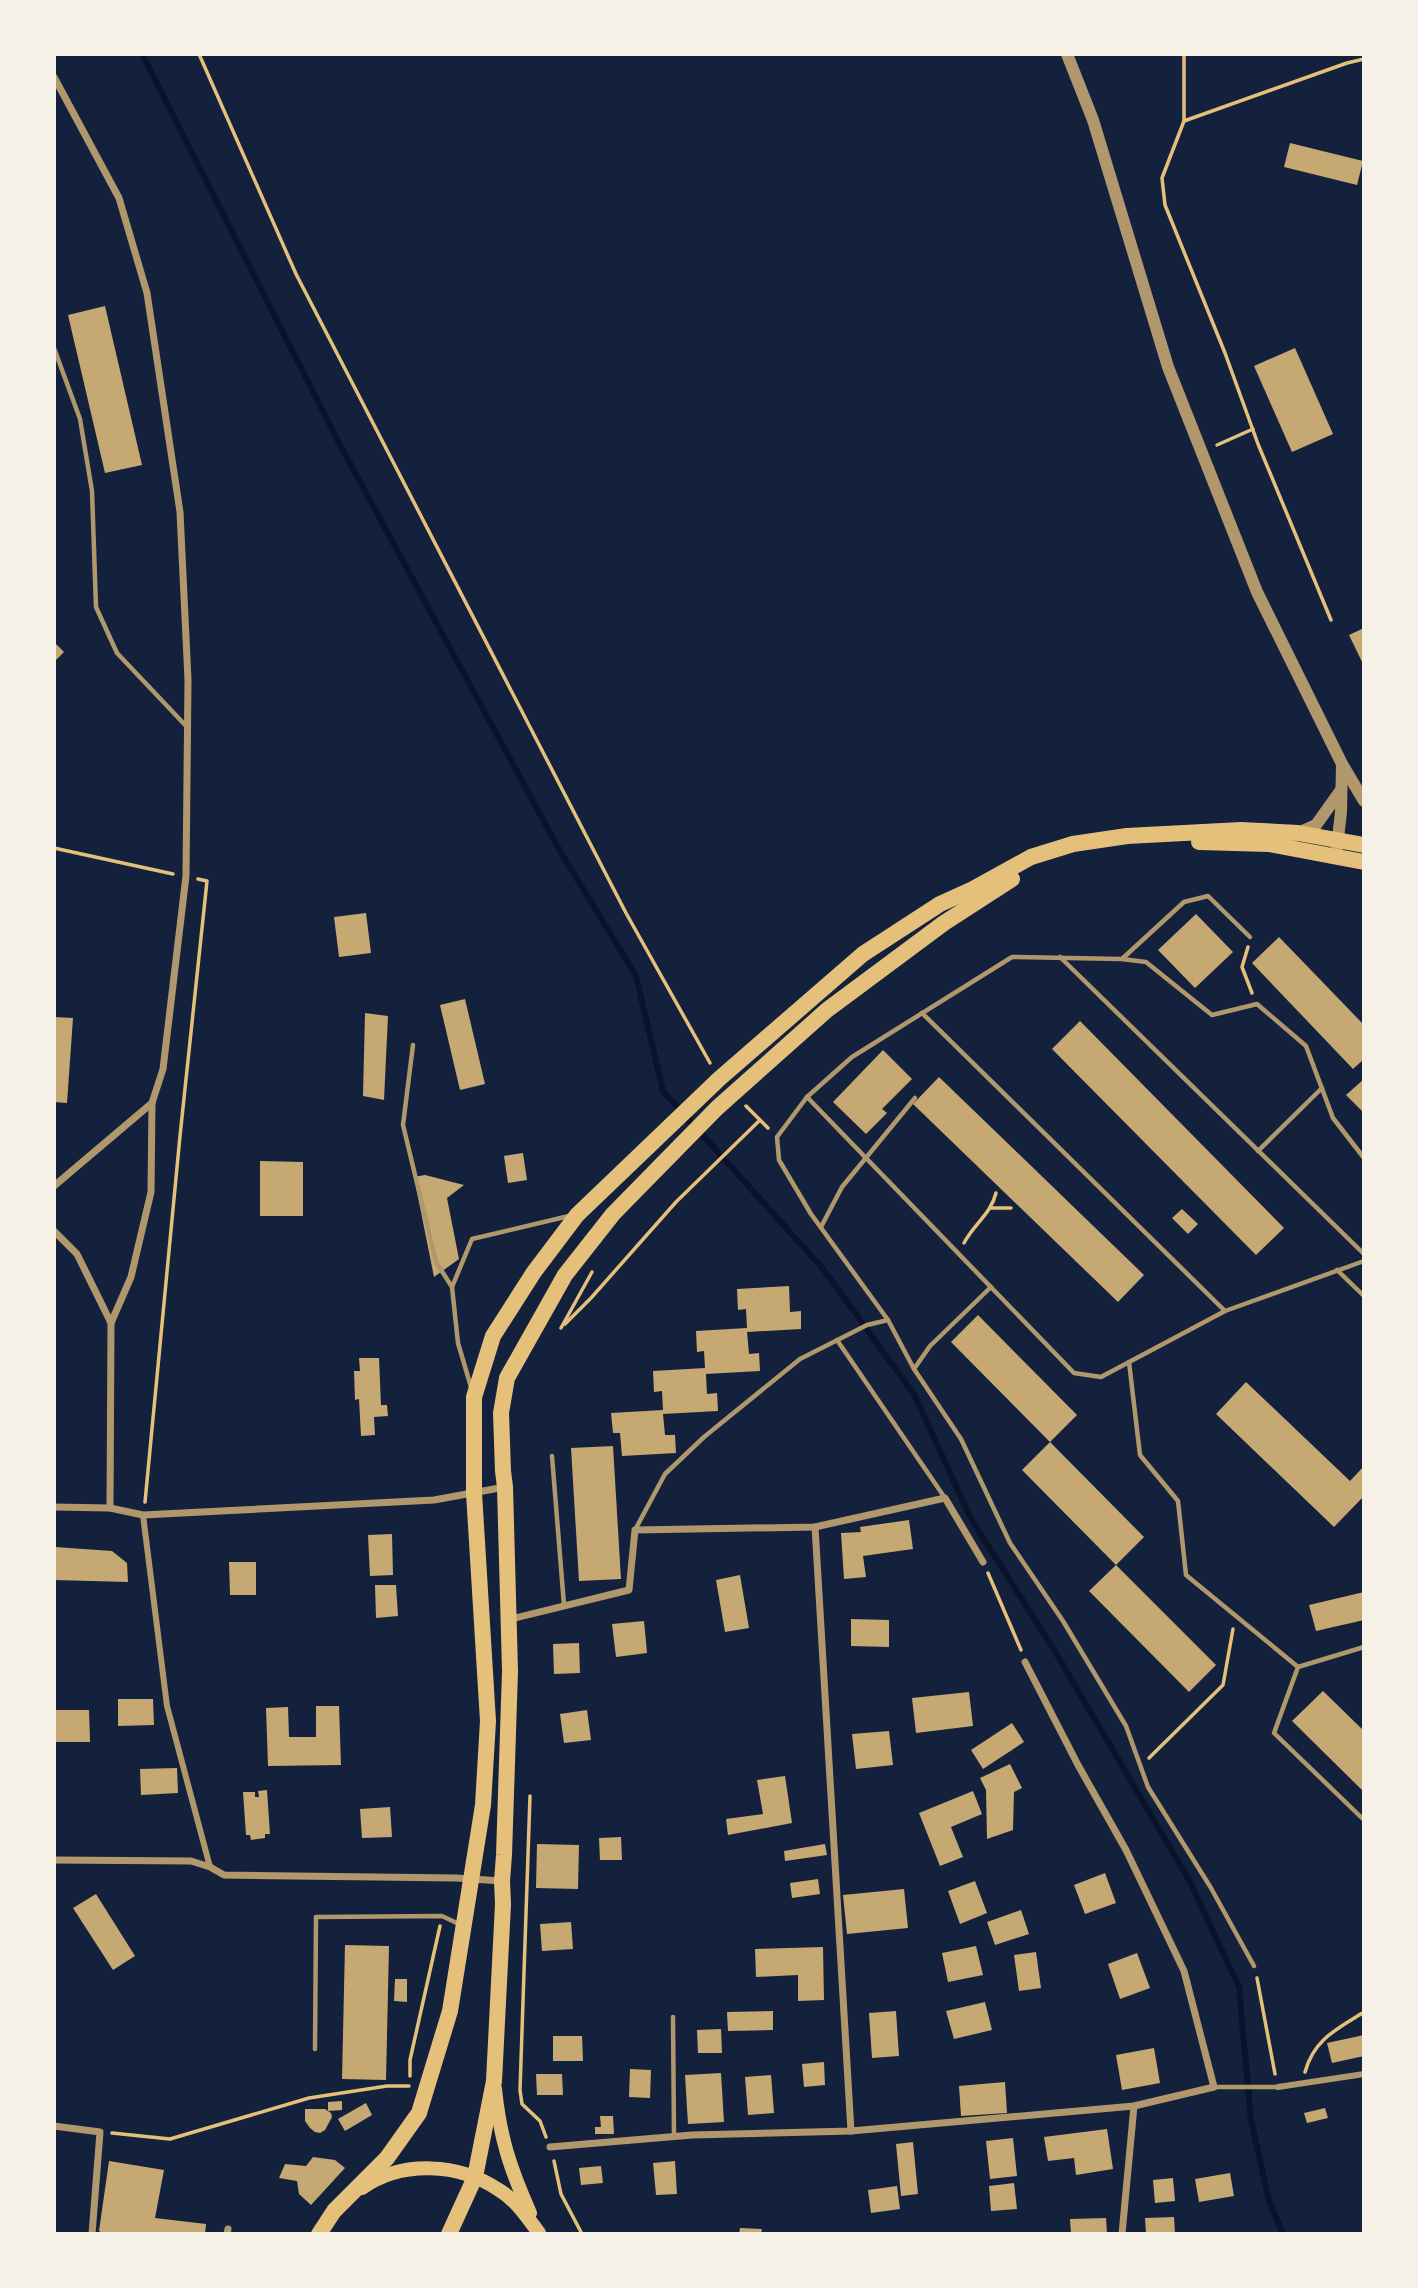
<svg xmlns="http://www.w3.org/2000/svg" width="1418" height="2288" font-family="'Fira Sans',sans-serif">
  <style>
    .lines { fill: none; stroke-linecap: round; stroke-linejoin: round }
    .stream { stroke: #0b132b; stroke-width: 6 }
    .building { fill: #c6a872 }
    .path { stroke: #e5c07b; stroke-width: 3.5 }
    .service { stroke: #b1986c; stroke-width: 4.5 }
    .pedestrian { stroke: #b1986c; stroke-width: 6 }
    .minor { stroke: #b1986c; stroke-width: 7 }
    .tertiary { stroke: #b1986c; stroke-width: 12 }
    .secondary { stroke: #e5c07b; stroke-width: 14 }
    .trunk { stroke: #e5c07b; stroke-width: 16 }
  </style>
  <rect width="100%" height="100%" fill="#14213d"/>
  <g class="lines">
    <!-- stream -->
    <path class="stream" d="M142,54L339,443L560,851L636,976L663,1091L824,1270L915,1396L971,1519L1053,1648L1189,1880L1239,1987L1251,2120L1269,2201L1283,2234"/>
  </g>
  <!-- building -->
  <g class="building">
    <path d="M1290,143L1363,161L1357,185L1284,167Z"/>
    <path d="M105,306L142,465L105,473L68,315Z"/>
    <path d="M1295,348L1333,434L1292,452L1254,366Z"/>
    <path d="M1364,628V666L1349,635Z"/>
    <path d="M54,642L64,652L54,662Z"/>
    <path d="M366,913L371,953L339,957L334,917Z"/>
    <path d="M1196,914L1233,952L1195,988L1158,950Z"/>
    <path d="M1279,937L1364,1025V1059L1353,1069L1252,963Z"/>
    <path d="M465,999L485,1084L460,1090L440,1005Z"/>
    <path d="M365,1013L388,1016L384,1100L363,1096Z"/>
    <path d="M54,1017L73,1018L67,1103L54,1102Z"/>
    <path d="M1080,1021L1284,1228L1256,1255L1052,1049Z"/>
    <path d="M883,1050L912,1079L882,1109L887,1113L866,1134L833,1102Z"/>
    <path d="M939,1077L1144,1275L1118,1302L913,1104Z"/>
    <path d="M1364,1079V1113L1346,1095Z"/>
    <path d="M523,1153L527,1180L508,1183L504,1156Z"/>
    <path d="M260,1161L303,1162V1216H260Z"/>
    <path d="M425,1175L464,1185L447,1198L459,1259L434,1277L414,1177Z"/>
    <path d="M1182,1209L1198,1224L1188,1234L1172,1218Z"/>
    <path d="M789,1286L790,1312L801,1311V1329L747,1332L749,1354L759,1353L760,1371L706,1374L707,1394L717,1393L718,1411L663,1414L665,1435H675L676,1453L622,1456L620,1433H613L611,1413L663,1410L662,1391L654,1392L653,1371L705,1368L704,1351L697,1352L696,1331L747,1328L746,1309L738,1310L737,1289Z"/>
    <path d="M978,1315L1077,1415L1050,1442L951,1342Z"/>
    <path d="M359,1358H379L381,1405H387L388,1416L374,1417L375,1435L361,1436L359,1399L355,1400L354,1371H360Z"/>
    <path d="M1246,1382L1350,1481L1364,1466V1496L1334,1527L1216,1414Z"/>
    <path d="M1050,1442L1144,1537L1116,1565L1022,1470Z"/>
    <path d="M613,1446L621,1579L579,1581L571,1448Z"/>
    <path d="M909,1520L913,1549L863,1556L866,1577L844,1579L841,1533L861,1532L860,1527Z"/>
    <path d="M392,1534L393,1575L370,1576L368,1535Z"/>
    <path d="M55,1547L112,1551L127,1563L128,1582L54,1580Z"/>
    <path d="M229,1562H256V1595H230Z"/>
    <path d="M1116,1565L1216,1665L1189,1692L1089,1591Z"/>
    <path d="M740,1575L749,1628L725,1632L716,1580Z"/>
    <path d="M375,1585H396L398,1616L376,1618Z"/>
    <path d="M1364,1592V1620L1316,1631L1309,1605Z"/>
    <path d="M851,1619L889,1620V1647L851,1646Z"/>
    <path d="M644,1621L647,1653L616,1657L612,1624Z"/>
    <path d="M579,1643L580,1673L554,1674L553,1644Z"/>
    <path d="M1323,1691L1364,1731V1792L1292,1721Z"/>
    <path d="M969,1692L973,1726L916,1733L912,1698Z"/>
    <path d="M118,1699H153L154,1725L118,1726Z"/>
    <path d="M316,1706H339L341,1765L268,1766L266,1708L288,1707L289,1737H316Z"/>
    <path d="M54,1710H89L90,1742H54Z"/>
    <path d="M587,1710L591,1740L564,1743L560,1714Z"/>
    <path d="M1012,1723L1024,1742L983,1769L971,1750Z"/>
    <path d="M889,1731L893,1765L856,1769L852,1734Z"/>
    <path d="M1010,1764L1022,1788L1014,1792L1013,1830L987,1839L986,1790L980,1778Z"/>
    <path d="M177,1768L178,1793L141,1795L140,1769Z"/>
    <path d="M785,1776L792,1823L728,1835L726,1819L763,1814L757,1780Z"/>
    <path d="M267,1790L270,1834H265V1838L251,1840L250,1835H246L243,1792H255V1797H259L258,1791Z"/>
    <path d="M973,1791L982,1814L951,1827L963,1857L940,1866L919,1813Z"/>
    <path d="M390,1807L392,1837L362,1838L360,1809Z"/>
    <path d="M621,1837L622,1860H600L599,1838Z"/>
    <path d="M537,1844L579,1845L578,1889L536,1888Z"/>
    <path d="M825,1844L827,1855L785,1861L784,1851Z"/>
    <path d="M1105,1873L1116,1903L1085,1914L1074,1885Z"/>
    <path d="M818,1879L820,1894L792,1898L790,1883Z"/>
    <path d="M975,1881L987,1913L960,1924L948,1891Z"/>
    <path d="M904,1889L908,1928L847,1934L843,1895Z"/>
    <path d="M96,1894L135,1956L113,1970L73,1908Z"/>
    <path d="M1021,1910L1029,1934L995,1945L987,1922Z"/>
    <path d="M571,1922L573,1949L542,1951L540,1924Z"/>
    <path d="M345,1945L389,1946L386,2080L342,2079Z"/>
    <path d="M976,1946L983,1975L948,1982L942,1953Z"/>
    <path d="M823,1947L824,2000L798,2001V1975L756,1977L755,1949Z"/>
    <path d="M1036,1952L1041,1988L1019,1991L1014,1955Z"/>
    <path d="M1137,1953L1150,1988L1120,1999L1108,1964Z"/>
    <path d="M395,1979H407V2002L394,2001Z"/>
    <path d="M985,2002L992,2030L954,2039L946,2011Z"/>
    <path d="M773,2011V2030L728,2031L727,2012Z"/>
    <path d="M896,2011L899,2056L872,2058L869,2013Z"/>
    <path d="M721,2029L722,2053H698L697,2030Z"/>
    <path d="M1364,2035V2056L1332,2063L1327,2043Z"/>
    <path d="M553,2036H582L583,2061H553Z"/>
    <path d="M1154,2048L1160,2083L1122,2090L1116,2055Z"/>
    <path d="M824,2062L825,2085L804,2087L802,2064Z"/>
    <path d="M630,2069L651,2070L650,2098L629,2097Z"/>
    <path d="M721,2073L724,2122L688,2124L685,2075Z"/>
    <path d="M536,2074H562L563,2095H537Z"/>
    <path d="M771,2075L774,2113L748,2115L745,2077Z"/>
    <path d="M1005,2082L1007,2113L961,2116L959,2086Z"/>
    <path d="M342,2101V2110L328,2111V2102Z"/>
    <path d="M366,2103L372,2115L345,2131L338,2119Z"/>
    <path d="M1325,2108L1328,2118L1307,2123L1304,2113Z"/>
    <path d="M305,2109H325L331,2113L332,2117L325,2130L320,2133L315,2132L310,2128L305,2121Z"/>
    <path d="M600,2116H613L614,2134H595V2127H601Z"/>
    <path d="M1107,2129L1113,2169L1076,2175L1074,2158L1048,2161L1044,2137Z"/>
    <path d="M1013,2138L1017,2176L990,2179L986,2141Z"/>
    <path d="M913,2142L918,2194L901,2196L896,2144Z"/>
    <path d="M313,2157L335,2160L345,2168L311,2205L299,2194L297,2181L279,2178L285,2164L306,2166Z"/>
    <path d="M109,2161L164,2170L155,2218L206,2224L205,2234H104L99,2231Z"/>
    <path d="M675,2161L677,2194L656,2195L653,2163Z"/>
    <path d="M601,2166L603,2183L581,2185L579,2168Z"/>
    <path d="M1230,2173L1234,2196L1199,2202L1195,2179Z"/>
    <path d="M1173,2178L1175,2201L1155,2203L1153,2180Z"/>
    <path d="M1014,2183L1017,2209L991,2211L989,2186Z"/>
    <path d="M897,2186L900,2209L871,2213L868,2190Z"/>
    <path d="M1174,2217L1175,2234H1146L1145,2218Z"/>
    <path d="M1106,2218L1107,2234H1071L1070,2219Z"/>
    <path d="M740,2228L762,2229L761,2234H739Z"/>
  </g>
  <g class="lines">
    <!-- path -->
    <g class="path">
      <path d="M199,54L296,274L626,913L710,1063"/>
      <path d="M1184,121V54"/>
      <path d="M1217,445L1253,429"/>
      <path d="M1331,620L1258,444L1225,353L1165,205L1162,178L1184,121L1347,63L1364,59"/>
      <path d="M54,848L173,874"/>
      <path d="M1248,947L1242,967L1252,993"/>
      <path d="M746,1106L768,1128"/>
      <path d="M991,1208H1011"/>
      <path d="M964,1243C974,1224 991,1214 996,1193"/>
      <path d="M565,1324L591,1298L676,1202L759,1121"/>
      <path d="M561,1328L592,1272"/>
      <path d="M145,1502L180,1136L207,881L198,879"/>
      <path d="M988,1573L1021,1650"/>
      <path d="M1149,1758L1223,1685L1233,1629"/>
      <path d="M530,1796L520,2090L522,2104L540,2121L546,2137"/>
      <path d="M1257,1978L1275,2074"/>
      <path d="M1305,2072C1314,2039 1337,2029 1364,2012"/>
      <path d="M410,2076V2060L440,1926"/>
      <path d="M112,2133L170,2139L309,2098L387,2086H409"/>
      <path d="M554,2161L561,2194L582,2234"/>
    </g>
    <!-- service -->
    <g class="service">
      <path d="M54,348L80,419L92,491L96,607L117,653L187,727"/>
      <path d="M1060,957L1364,1254"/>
      <path d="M1123,958L1184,902L1208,896L1250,937"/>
      <path d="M922,1013L1225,1311"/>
      <path d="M413,1045L403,1125L436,1262L452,1287"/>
      <path d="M807,1097L852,1057L1012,957L1122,959L1146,962L1212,1015L1257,1004L1306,1046L1333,1118L1364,1158"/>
      <path d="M1258,1151L1322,1088"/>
      <path d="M821,1227L842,1187L915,1098"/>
      <path d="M1337,1270L1364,1296"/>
      <path d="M837,1340L945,1498"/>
      <path d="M1129,1362L1140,1455L1178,1501L1186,1575L1298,1667"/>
      <path d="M914,1369L930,1346L991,1287"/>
      <path d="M471,1387L458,1343L452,1287L472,1239L569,1216"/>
      <path d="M552,1456L564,1605"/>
      <path d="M635,1530L665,1474L704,1437L800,1359L867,1325L888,1320"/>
      <path d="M1364,1647L1298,1667L1274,1733L1364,1820"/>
      <path d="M1254,1966L1211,1888L1148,1787L1126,1726L1063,1621L1010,1543L961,1439L914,1369L888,1320L811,1214L779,1160L777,1137L807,1097L1074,1373L1101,1377L1225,1311L1364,1261"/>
      <path d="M673,2017L674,2136"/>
      <path d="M315,2049L316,1917L442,1916L461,1925"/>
      <path d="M1214,2087H1278"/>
    </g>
    <!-- pedestrian -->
    <g class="pedestrian">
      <path d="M143,1515L167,1706L210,1867"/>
      <path d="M1278,2087L1364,2074"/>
    </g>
    <!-- minor -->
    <g class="minor">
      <path d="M54,77L119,198L147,293L180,512L188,680L186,876L163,1069L152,1103L151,1192L131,1277L111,1323L110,1508"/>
      <path d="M54,1186L152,1103"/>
      <path d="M54,1231L77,1254L111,1323"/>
      <path d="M54,1507L110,1508L143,1515L434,1500L505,1487"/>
      <path d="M815,1527L851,2131"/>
      <path d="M507,1620L629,1590L635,1530L815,1527L945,1498L983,1562"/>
      <path d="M54,1860L191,1861L210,1867L224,1875L456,1878L502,1881"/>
      <path d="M54,2126L100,2132L92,2234"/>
      <path d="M550,2147L692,2135L851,2131L1134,2106L1214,2087L1184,1971L1126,1850L1078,1765L1025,1662"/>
      <path d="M227,2234L228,2229"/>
      <path d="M1122,2234L1134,2106"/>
    </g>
    <!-- tertiary -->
    <g class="tertiary">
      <path d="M1067,54L1093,120L1168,367L1257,592L1342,764L1364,801"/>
      <path d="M1298,833L1316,825L1341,790"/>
      <path d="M1337,847L1341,812L1342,764"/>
    </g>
    <!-- secondary -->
    <g class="secondary">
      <path d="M495,2089C500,2138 510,2168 530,2213"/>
      <path d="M362,2188C402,2160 459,2163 499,2190C516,2200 527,2217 539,2233"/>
    </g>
    <!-- trunk -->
    <g class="trunk">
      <path d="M1199,842L1269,844L1364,862"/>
      <path d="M319,2234L334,2211L387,2158L419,2113L450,2011L483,1805L488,1721L474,1493V1397L493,1336L534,1272L577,1215L719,1079L863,954L940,904L973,889L1031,857L1073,844L1127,836L1241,830L1298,833L1364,845"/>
      <path d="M449,2234L475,2177L494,2081L503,1904L502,1881L504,1855L510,1671L505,1487L503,1471L501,1413L507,1378L565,1275L613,1214L717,1108L827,1010L944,923L1012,879"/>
    </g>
  </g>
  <!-- border -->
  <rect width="1418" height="2288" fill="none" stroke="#f6f1e7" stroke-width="112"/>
</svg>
